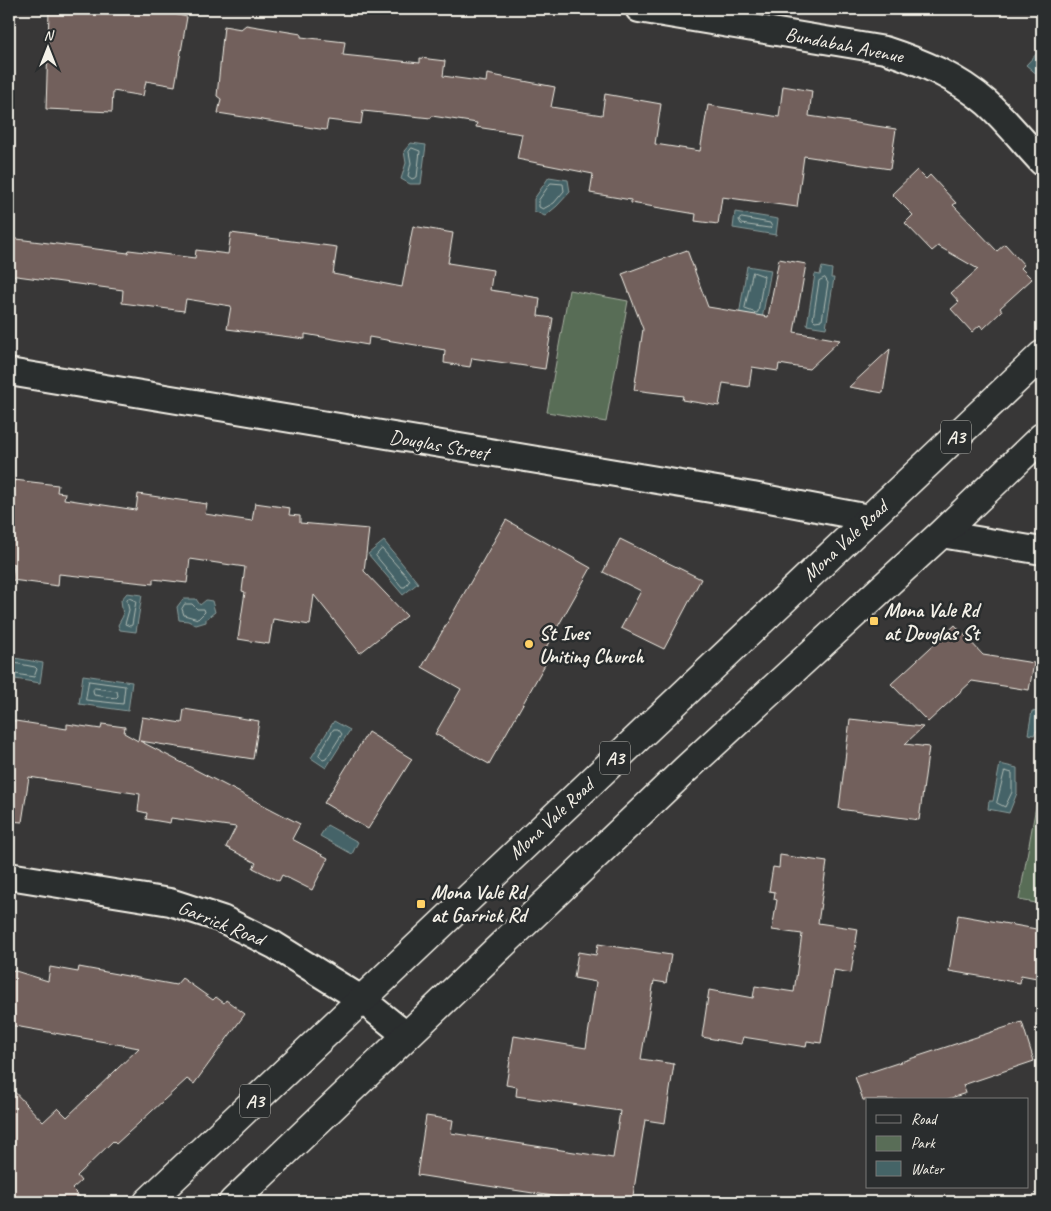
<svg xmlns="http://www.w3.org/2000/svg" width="1051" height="1211" font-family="Caveat,sans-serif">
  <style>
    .green { fill: #596d57; stroke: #a6afa0 }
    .water { fill: #456467; stroke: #8b9c9b }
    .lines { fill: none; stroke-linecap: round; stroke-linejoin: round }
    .shore { stroke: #aeb9b4; stroke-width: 1 }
    .building { fill: #72605c; stroke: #f4f1e8 }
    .street-casing { stroke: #f4f1e8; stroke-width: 30 }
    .highway-casing { stroke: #f4f1e8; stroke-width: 31 }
    .street { stroke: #2a2d2e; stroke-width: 26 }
    .highway { stroke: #2a2d2e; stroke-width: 28 }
    .poi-dot { fill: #ffd166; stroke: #2a2d2e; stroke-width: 2 }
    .labels { text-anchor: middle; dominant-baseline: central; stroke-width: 5; stroke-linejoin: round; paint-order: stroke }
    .shield { fill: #2a2d2e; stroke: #b7b6b0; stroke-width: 1 }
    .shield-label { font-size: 19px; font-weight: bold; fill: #f4f1e8 }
    .street-label { font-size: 20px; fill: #f4f1e8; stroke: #2a2d2e }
    .poi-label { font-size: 20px; font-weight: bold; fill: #f4f1e8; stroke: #2a2d2e; text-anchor: start }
  </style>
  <rect width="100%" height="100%" fill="#383737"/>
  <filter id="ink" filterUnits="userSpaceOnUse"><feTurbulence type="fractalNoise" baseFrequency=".02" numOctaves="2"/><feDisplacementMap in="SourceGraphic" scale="10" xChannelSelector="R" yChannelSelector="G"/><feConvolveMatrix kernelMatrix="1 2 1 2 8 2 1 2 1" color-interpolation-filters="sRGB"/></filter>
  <g filter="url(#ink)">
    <!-- green -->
    <g class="green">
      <path d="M569,290L628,301L606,422L547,412Z"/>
      <path d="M1042,773V904L1019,900Z"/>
    </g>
    <!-- water -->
    <g class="water">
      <path d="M1042,48V73L1039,76L1026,65Z"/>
      <path d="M411,143L426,145L421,184H410L401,179L406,163L404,151Z"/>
      <path d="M549,177L568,180L570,192L557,206L545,216L534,211V199Z"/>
      <path d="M735,212L778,219L776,235L733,228Z"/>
      <path d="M747,266L771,270L762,319L739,316Z"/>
      <path d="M822,267L832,269L831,278H834L826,328L807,325L815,274L820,275Z"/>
      <path d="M384,541L418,583L403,595L368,554Z"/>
      <path d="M127,593L142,595L136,632L120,630L118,625L123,616L121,600Z"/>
      <path d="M183,599H196L200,605L206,600L212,601L215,612L206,619V622L196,625L188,621L179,620L177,607Z"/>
      <path d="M9,657L43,663L40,683L9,678Z"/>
      <path d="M83,675L132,682L128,711L79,704Z"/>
      <path d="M1032,711L1042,713V733L1036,731L1034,735L1028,734Z"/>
      <path d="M334,721L350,730L326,768L311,758Z"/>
      <path d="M1000,764L1017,768V793L1009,813L988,809L989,801H993Z"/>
      <path d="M327,825L358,842L352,854L320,836Z"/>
    </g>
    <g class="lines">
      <!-- shore -->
      <g class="shore">
        <path d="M412,148L420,151L417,177L412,179L408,176L411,163L409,152Z"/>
        <path d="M551,183L563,184L564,191L554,203L543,209L539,207V200Z"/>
        <path d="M742,218L770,223L772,227L769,228L741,224L739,220Z"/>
        <path d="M753,272L764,276L758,312L756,313L745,309Z"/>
        <path d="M825,278L828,283L822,320L815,321L813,319L819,281Z"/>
        <path d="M382,549L410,580L405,587H402L376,556Z"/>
        <path d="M129,598L136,601L132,625L130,626L125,624L129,610L127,601Z"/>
        <path d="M185,604H192L197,609H204L205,612L198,619L184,615L182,609Z"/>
        <path d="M9,662L35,667L37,669L34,677L9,673"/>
        <path d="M89,681L125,686L123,704L86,700Z"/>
        <path d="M95,688L117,691L118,696L116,698L94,695L93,690Z"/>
        <path d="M334,729H338L342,734L326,759L323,760L319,755Z"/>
        <path d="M1005,771L1012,773V792L1005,807L997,803Z"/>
      </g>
    </g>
    <!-- building -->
    <g class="building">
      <path d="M130,9H151L187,17L175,86L146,81L143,96L113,91L112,112L46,109L49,11L129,14Z"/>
      <path d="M246,25L301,34V37L345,42L343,55L420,63V58L445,61L443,76L486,82L487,74L555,87L551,107L602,115L605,94L661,104L655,144L700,151L708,105L779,117L783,86L812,91L809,116L896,129L890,169L804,156L797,207L722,197L718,224L695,221L696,214L631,203V200L590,193L593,174L517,159L522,134L476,127L477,123L432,116L431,118L363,111L361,124L328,120L326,130L218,113L221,99L217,96L224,26L241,29Z"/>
      <path d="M917,170L926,179L930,175L956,203L953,205L997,251L1005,244L1024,265L1021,268L1032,279L1000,308L1002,311L983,329L980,325L972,332L951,309L959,302L951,293L978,269L938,246L932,251L905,223L913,215L892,194Z"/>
      <path d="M413,226L453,233L448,263L493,270L490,290L540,298L538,316L553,318L545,369L472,358L470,367L444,363L445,350L369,337L368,345L305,334V339L227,329L231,306L186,299L184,311L122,303L123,290L9,275V238L128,253L129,250L195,258L196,250L228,254L231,233L337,247L333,274L402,287Z"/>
      <path d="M687,250L708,307L768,317L779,259L806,264L794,332L840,340L809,369L779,364L778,371L752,367L749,387L723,383L719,406L682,400L683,396L634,390L643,329L622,274Z"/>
      <path d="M890,349L883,393L849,387Z"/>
      <path d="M14,480L58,485L57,492L65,493L64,499L136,510L138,494L207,504L205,514L252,521L255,503L290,508L289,515L300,516V523L369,529L364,571L407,616L360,653L314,595L310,625L273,619L269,644L238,639L245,592L242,591L245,567L190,559L187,583L153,579V584L59,574L58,586L12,580L14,564L9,563V521Z"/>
      <path d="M506,520L591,568L540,658L547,661L489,764L435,734L461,689L422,667Z"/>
      <path d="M620,539L701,579L664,649L621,628L641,591L603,572Z"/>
      <path d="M955,625L983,655L1034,663L1029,690L972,681L928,722L891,684Z"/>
      <path d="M184,709L259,721L253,759L140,741L300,824L292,839L328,858L312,890L282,875L279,881L253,868L256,863L226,847L236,827L171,818L170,823L146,819L147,813L138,811L140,794L29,777L22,822L9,821V720L67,729V724L101,729L102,724L125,727L124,733L138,741L142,717L182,723Z"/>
      <path d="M850,719L923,727L905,744L929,747L919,820L839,809Z"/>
      <path d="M368,732L412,759L368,829L324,803Z"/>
      <path d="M780,855L827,862L818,923L858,929L851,973L834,970L821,1043L807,1041L806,1047L743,1037L741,1044L702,1037L709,990L753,998L755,986L794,992L802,934L772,930L777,900L774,899L775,892L769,891L773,867L779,868Z"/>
      <path d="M958,915L1042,930V979L1021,975L1020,983L949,971Z"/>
      <path d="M598,944L671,955L666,983L654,981L641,1059L674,1064L665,1123L645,1120L632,1202H591L417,1175L426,1116L453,1120L451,1133L613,1158L620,1111L516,1096L517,1087L506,1085L514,1036L586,1048L596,982L574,978L578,952L596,955Z"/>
      <path d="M50,967L78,972L79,967L176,985L182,978L213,1000L216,997L224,1003L226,1000L245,1014L194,1084L187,1079L116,1144L113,1141L77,1176L81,1181L72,1189L85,1202H9V1086L43,1122L58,1108L67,1117L139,1048L9,1025V969L48,981Z"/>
      <path d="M1022,1022L1034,1061L963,1085L966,1093L945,1100H863L855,1077Z"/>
    </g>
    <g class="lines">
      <defs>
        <g id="street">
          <path d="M639,9L885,50C922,62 957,77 987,103C1007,121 1024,143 1042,162"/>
          <path d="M9,372L753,496L869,518"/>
          <path d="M941,534L1042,551"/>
          <path d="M9,876L170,902L222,919L274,945L361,999L407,1036"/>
        </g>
        <g id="highway">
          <path d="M148,1202L1042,355"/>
          <path d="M233,1202L686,769L941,534L1042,437"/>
        </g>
      </defs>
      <!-- street casing -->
      <use href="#street" class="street-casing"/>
      <!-- highway casing -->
      <use href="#highway" class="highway-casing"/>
      <!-- street -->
      <use href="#street" class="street"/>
      <!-- highway -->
      <use href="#highway" class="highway"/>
    </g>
  </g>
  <!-- markers -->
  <g class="poi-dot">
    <rect x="869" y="616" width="10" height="10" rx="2.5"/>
    <circle cx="529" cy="644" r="5"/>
    <rect x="416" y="899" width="10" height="10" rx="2.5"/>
  </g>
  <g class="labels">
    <!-- shield labels -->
    <g class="shield">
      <rect x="941" y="420.5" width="30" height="33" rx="4"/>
      <rect x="600" y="741.5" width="30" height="33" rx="4"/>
      <rect x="240" y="1084.5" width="30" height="33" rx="4"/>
    </g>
    <g class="shield-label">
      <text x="956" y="437">A3</text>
      <text x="615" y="758">A3</text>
      <text x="255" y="1101">A3</text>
    </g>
    <!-- street labels -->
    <g class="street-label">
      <text transform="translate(844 45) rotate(11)">Bundabah Avenue</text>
      <text transform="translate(439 445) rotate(10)">Douglas Street</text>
      <text transform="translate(845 541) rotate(-43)">Mona Vale Road</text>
      <text transform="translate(551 819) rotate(-43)">Mona Vale Road</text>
      <text transform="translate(221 923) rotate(22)">Garrick Road</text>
    </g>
    <!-- poi labels -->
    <g class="poi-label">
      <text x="884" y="610">Mona Vale Rd<tspan x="884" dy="23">at Douglas St</tspan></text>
      <text x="539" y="633">St Ives<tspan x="539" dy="23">Uniting Church</tspan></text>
      <text x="431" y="892">Mona Vale Rd<tspan x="431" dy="23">at Garrick Rd</tspan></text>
    </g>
  </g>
  <!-- margin -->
  <rect width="1051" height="1211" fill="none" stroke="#2a2d2e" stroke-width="30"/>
  <rect x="15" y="15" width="1021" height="1181" fill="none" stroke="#f4f1e8" stroke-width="2" filter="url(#ink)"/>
  <!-- legend -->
  <rect x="866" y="1098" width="162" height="90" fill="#2a2d2e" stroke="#7b7b78"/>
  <rect x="876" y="1115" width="25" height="8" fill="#2a2d2e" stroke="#7b7b78"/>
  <text x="911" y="1124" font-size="15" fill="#f4f1e8">Road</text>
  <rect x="876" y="1136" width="25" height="15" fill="#596d57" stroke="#7b7b78"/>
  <text x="911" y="1148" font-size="15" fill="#f4f1e8">Park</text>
  <rect x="876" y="1161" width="25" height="15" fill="#456467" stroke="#7b7b78"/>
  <text x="911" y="1174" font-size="15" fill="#f4f1e8">Water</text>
  <!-- north arrow -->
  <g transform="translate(48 48)" stroke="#2a2d2e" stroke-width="4" paint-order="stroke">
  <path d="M0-4L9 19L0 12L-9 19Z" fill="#f4f1e8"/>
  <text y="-8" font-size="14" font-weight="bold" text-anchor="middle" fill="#f4f1e8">N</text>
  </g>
</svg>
